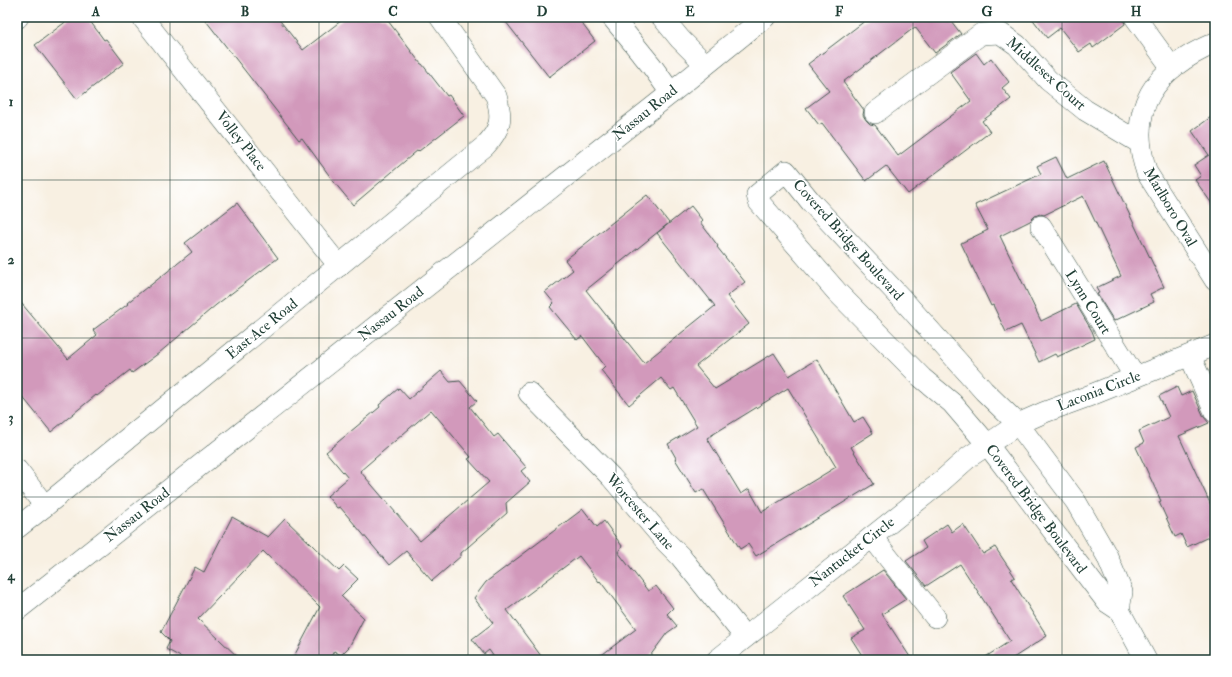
<svg xmlns="http://www.w3.org/2000/svg" width="1232" height="677" font-family="'IM FELL Double Pica',serif">
  <style>
    .building { fill: #d299bb; fill-rule: evenodd }
    .lines { fill: none; stroke-linecap: round; stroke-linejoin: round }
    .street-casing { stroke: #40584e; stroke-width: 22 }
    .street { stroke: #fff; stroke-width: 21 }
    .grid { fill: none; stroke: #1f3d34; stroke-width: 1; stroke-opacity: 0.55 }
    .labels { text-anchor: middle; dominant-baseline: central; stroke-width: 3; stroke-linejoin: round; paint-order: stroke }
    .street-label { font-size: 15px; fill: #1f3d34; stroke: #fff }
    .neatline { fill: none; stroke: #1f3d34; stroke-width: 1.5 }
    .grid-label { font-size: 13px; text-anchor: middle; font-weight: bold; fill: #1f3d34 }
  </style>
  <rect width="100%" height="100%" fill="#fff"/>
  <filter id="ink" filterUnits="userSpaceOnUse"><feTurbulence type="fractalNoise" baseFrequency=".025" numOctaves="2"/><feDisplacementMap in="SourceGraphic" scale="8" xChannelSelector="R" yChannelSelector="G"/><feConvolveMatrix kernelMatrix="1 2 1 2 8 2 1 2 1" color-interpolation-filters="sRGB"/></filter>
  <filter id="wash" filterUnits="userSpaceOnUse"><feTurbulence type="fractalNoise" baseFrequency=".012" numOctaves="4" result="noise"/><feDisplacementMap in="SourceGraphic" scale="16" xChannelSelector="R" yChannelSelector="G"/><feGaussianBlur stdDeviation="0.9" result="paint"/><feColorMatrix in="noise" values="0 0 0 0 0 0 0 0 0 0 0 0 0 0 0 0 0 1.4 0 .05"/><feComposite in="paint" operator="in"/></filter>
  <g filter="url(#wash)">
    <rect width="100%" height="100%" fill="#f8f0e2"/>
    <g id="blocks">
      <!-- building -->
      <g class="building">
        <path d="M72,17H87L104,40L106,39L124,63L77,99L35,45Z"/>
        <path d="M203,17H277L303,50L346,17H385L421,64H422L447,96L449,95L464,116L419,151L418,150L353,205L334,182L302,138L299,140Z"/>
        <path d="M502,17H577L595,41L549,77Z"/>
        <path d="M870,17H948L961,34L935,53L915,27L843,82L864,110L863,115L866,120L870,124L875,125L898,156L971,101L950,72L976,53L984,64L991,58L1009,82L1002,88L1011,99L982,121L990,132L908,194L886,166L866,181L822,123L819,125L806,108L829,91L808,64Z"/>
        <path d="M1031,17H1123L1125,24L1093,48L1091,44L1079,52L1060,28L1047,38Z"/>
        <path d="M1215,114V208L1195,180L1201,176L1194,165L1209,155L1192,131Z"/>
        <path d="M1056,157L1067,179L1104,161L1164,287L1150,294L1154,302L1114,321L1097,294L1099,293L1096,288L1121,276L1083,196L1044,215L1040,214L1035,216L1030,221L1000,236L1041,321L1076,304L1092,331L1095,339L1057,357L1055,354L1039,362L1021,325L1006,332L993,305L991,306L961,243L988,230L975,205L1041,174L1037,166Z"/>
        <path d="M647,195L669,223L586,290L644,363L715,306L657,233L691,206L702,220L700,222L718,246L717,247L745,282L727,296L749,324L696,366L715,389L774,353L789,376L817,359L854,422L863,417L873,433L851,447L874,484L756,556L748,544L740,549L703,489L696,493L675,459L676,458L668,444L697,426L674,388L671,390L661,378L629,405L601,370L605,366L582,336L577,340L550,307L554,303L545,292L573,270L565,260ZM788,388L836,467L762,512L749,489L741,494L707,438Z"/>
        <path d="M237,203L278,258L216,305L159,353L132,373L130,370L97,396L96,395L51,432L17,390V298L68,359L97,335L93,330L128,304L127,303L147,287V288L192,252L185,243Z"/>
        <path d="M441,371L450,382L460,381L477,401L470,407L494,437L498,434L526,467L521,471L530,482L506,503L507,513L461,553V556L432,581L406,551L389,565L340,507L337,508L327,496L348,478L326,452L380,407L379,405L399,388L409,399ZM431,410L471,457L468,459L489,482L420,541L360,471Z"/>
        <path d="M1177,387L1181,396L1192,391L1204,417L1209,423L1179,436L1215,514V534L1187,547L1181,534L1175,537L1159,502L1161,501L1136,447L1144,443L1139,431L1169,417L1159,396Z"/>
        <path d="M583,509L597,527L604,521L622,546L618,552L648,591L656,586L673,608L667,614L677,626L667,633L647,660H595L636,629L600,581L599,582L579,556L507,610L544,660H496L489,650L484,654L472,639L493,623L474,598L486,582Z"/>
        <path d="M232,517L268,537L285,519L339,571L344,566L358,579L341,596L364,618L349,647L341,655L334,651L329,660H292L320,607L263,551L198,619L241,660H186L166,649L170,641L161,632L195,567L204,572Z"/>
        <path d="M947,524L952,532L963,524L983,554L995,547L1015,577L1011,579L1047,636L1010,660H981L1010,641L960,564L926,586L906,561L926,548L922,541Z"/>
        <path d="M883,570L906,599L882,614L912,660H865L851,638L865,630L843,596Z"/>
      </g>
    </g>
  </g>
  <g filter="url(#ink)">
    <use href="#blocks" fill-opacity="0" stroke="#40584e" stroke-width="1"/>
    <g class="lines">
      <defs>
        <g id="street">
          <path d="M142,17L339,266"/>
          <path d="M612,17L651,65L671,93"/>
          <path d="M662,17L680,39L705,64"/>
          <path d="M1135,17L1172,68"/>
          <path d="M17,18L18,17"/>
          <path d="M1215,43C1156,68 1125,108 1147,173L1215,280"/>
          <path d="M875,113L981,34L1000,33L1017,45L1048,80L1085,110L1140,143"/>
          <path d="M1041,226L1135,377"/>
          <path d="M1190,356L1215,412"/>
          <path d="M529,393L611,477L666,542L680,556L745,637"/>
          <path d="M17,470L45,506"/>
          <path d="M17,528L45,506L485,146C501,129 503,118 496,96L440,17"/>
          <path d="M872,537L935,617"/>
          <path d="M17,610L671,93L765,17"/>
          <path d="M1119,610L1122,592L1107,556L1076,502L1018,424L984,391L903,300L811,202L786,171L757,195L759,202L837,292L922,378L952,403L987,444L1107,602L1119,610L1146,660"/>
          <path d="M717,660L936,486L969,457L1018,424L1045,412L1086,397L1215,345"/>
        </g>
      </defs>
      <!-- street casing -->
      <use href="#street" class="street-casing"/>
      <!-- street -->
      <use href="#street" class="street"/>
    </g>
  </g>
  <!-- grid -->
  <path class="grid" d="M170,17V660M319,17V660M468,17V660M616,17V660M764,17V660M913,17V660M1062,17V660M17,180H1215M17,338H1215M17,497H1215"/>
  <g class="labels">
    <!-- street labels -->
    <g class="street-label">
      <text transform="translate(1046 74) rotate(42)">Middlesex Court</text>
      <text transform="translate(645 113) rotate(-39)">Nassau Road</text>
      <text transform="translate(241 141) rotate(52)">Volley Place</text>
      <text transform="translate(1170 207) rotate(59)">Marlboro Oval</text>
      <text transform="translate(848 240) rotate(48)">Covered Bridge Boulevard</text>
      <text transform="translate(1088 302) rotate(58)">Lynn Court</text>
      <text transform="translate(391 314) rotate(-38)">Nassau Road</text>
      <text transform="translate(262 329) rotate(-39)">East Ace Road</text>
      <text transform="translate(1099 391) rotate(-21)">Laconia Circle</text>
      <text transform="translate(1036 509) rotate(53)">Covered Bridge Boulevard</text>
      <text transform="translate(640 512) rotate(49)">Worcester Lane</text>
      <text transform="translate(137 515) rotate(-38)">Nassau Road</text>
      <text transform="translate(852 552) rotate(-38)">Nantucket Circle</text>
    </g>
  </g>
  <!-- margin -->
  <rect width="1232" height="677" fill="none" stroke="#fff" stroke-width="44"/>
  <rect x="22" y="22" width="1188" height="633" class="neatline"/>
  <g class="grid-label">
    <text x="96" y="16">A</text>
    <text x="245" y="16">B</text>
    <text x="393" y="16">C</text>
    <text x="542" y="16">D</text>
    <text x="690" y="16">E</text>
    <text x="839" y="16">F</text>
    <text x="987" y="16">G</text>
    <text x="1136" y="16">H</text>
    <text x="11" y="106">1</text>
    <text x="11" y="264">2</text>
    <text x="11" y="422">3</text>
    <text x="11" y="580">4</text>
  </g>
</svg>
